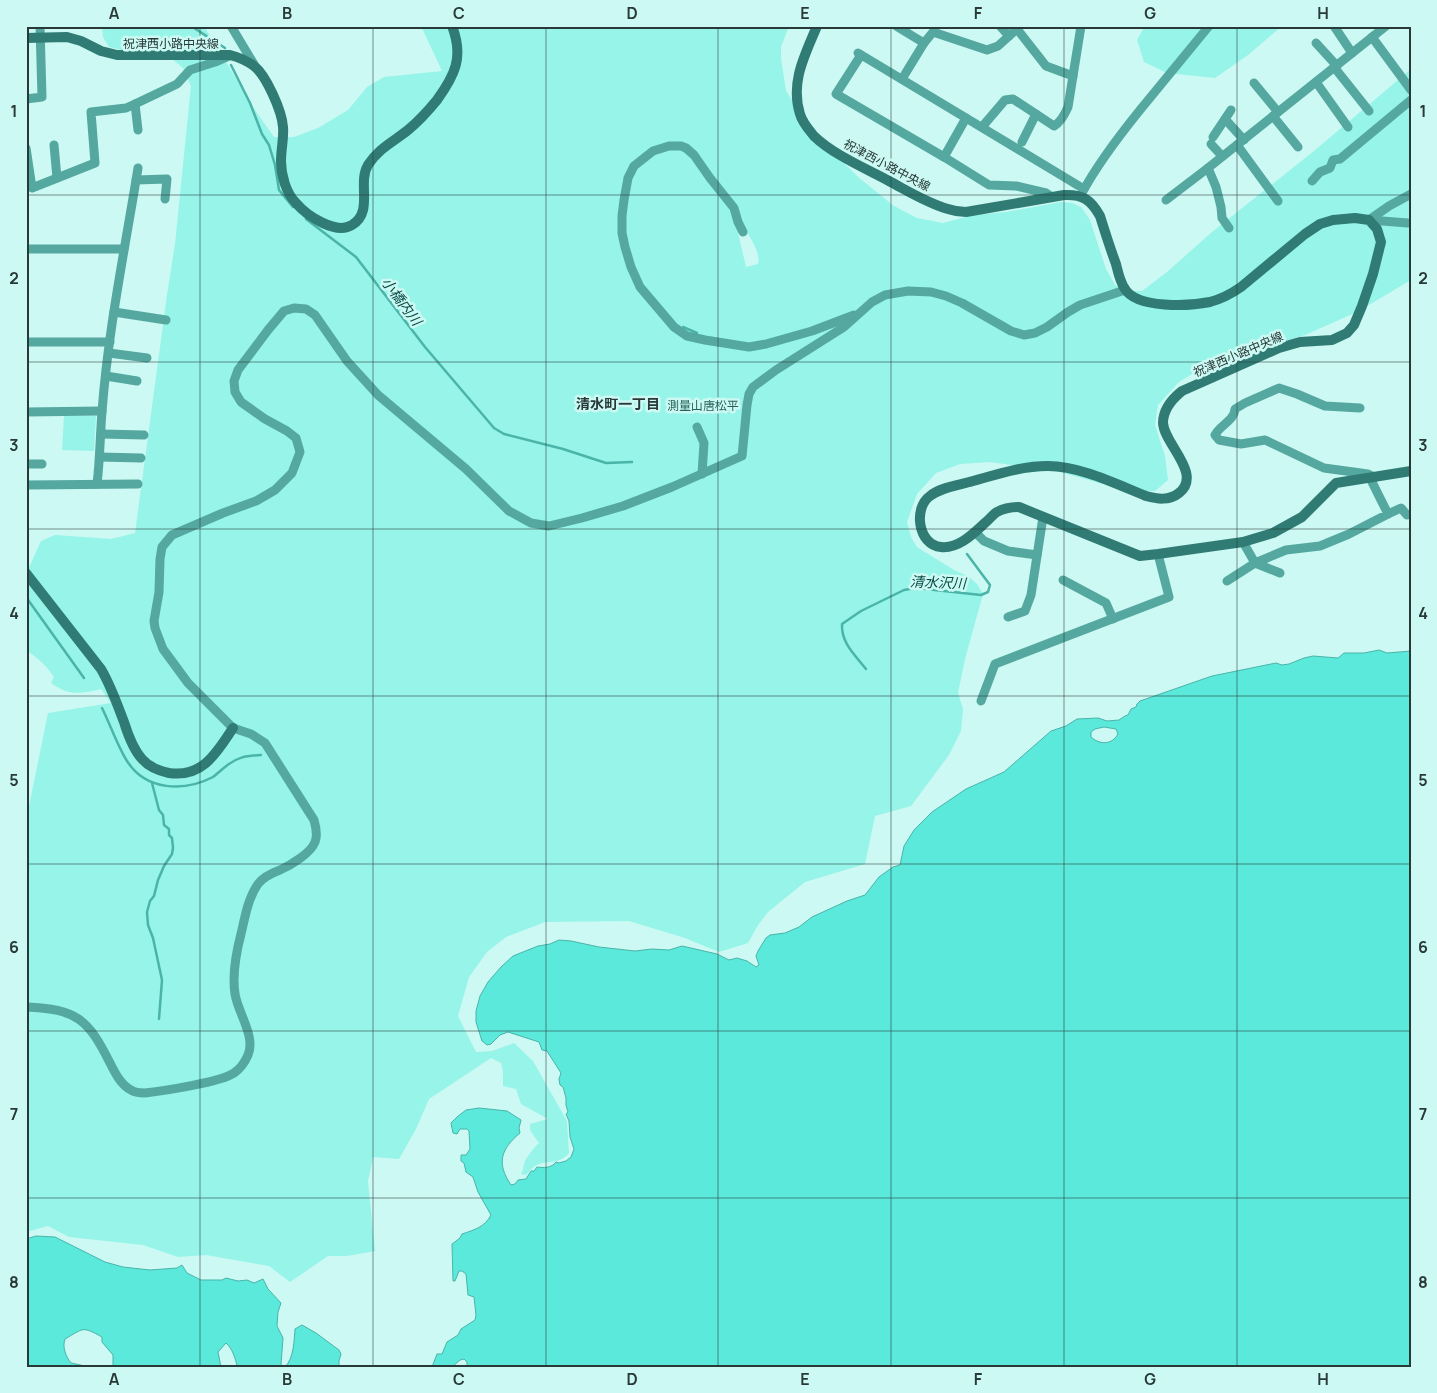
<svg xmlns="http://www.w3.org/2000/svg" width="1437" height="1393" font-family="Manrope,'Noto Sans JP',sans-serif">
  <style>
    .green { fill: #96f4e8; fill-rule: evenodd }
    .water { fill: #5ae9da; stroke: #4bb4a9; fill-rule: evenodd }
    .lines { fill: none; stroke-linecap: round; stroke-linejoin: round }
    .stream { stroke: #4bb4a9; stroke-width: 2.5 }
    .street { stroke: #55a89f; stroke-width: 9 }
    .secondary { stroke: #307c74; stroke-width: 10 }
    .grid { fill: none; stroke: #283937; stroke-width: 1; stroke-opacity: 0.55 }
    .labels { text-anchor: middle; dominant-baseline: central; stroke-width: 5; stroke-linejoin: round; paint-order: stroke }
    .street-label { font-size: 12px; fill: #283937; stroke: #ccf9f3 }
    .park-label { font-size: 12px; fill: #26615a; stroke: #ccf9f3 }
    .water-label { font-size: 14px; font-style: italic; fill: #084a44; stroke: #ccf9f3 }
    .neighbourhood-label { font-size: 14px; font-weight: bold; fill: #283937; stroke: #ccf9f3 }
    .neatline { fill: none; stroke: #283937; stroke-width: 2 }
    .grid-label { font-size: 16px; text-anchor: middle; font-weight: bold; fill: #283937 }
  </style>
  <rect width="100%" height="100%" fill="#ccf9f3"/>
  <!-- green -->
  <g class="green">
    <path d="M102,26H204L257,113L274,137H294L318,128L348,110L367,87L384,77L442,71L421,26H789L781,47V59L786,91L803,117L823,142L858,177L894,206L917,218L943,223L973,215L1006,212L1061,202L1072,203L1081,207L1090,220L1106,269L1115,285L1127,291H1142L1167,272L1212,232L1314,151L1411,69V280L1357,312L1305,335L1208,364L1179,382L1158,405L1155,425L1165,456L1168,480L1155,491H1128L1060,472L990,462L960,464L936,473L917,494L907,522L911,537L917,547L954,570L969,577L977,584L983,594L965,659L958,693L963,709L961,731L949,755L911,806L875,816L865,864L805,882L768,912L758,925L748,943L719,952L685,938L629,921L545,922L506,937L487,952L469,977L458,1016L476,1052L492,1051L514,1043L533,1061L567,1121L569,1153C560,1164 551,1160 539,1164C533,1166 530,1171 526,1175L521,1174C524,1169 523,1166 525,1161C527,1157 535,1146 539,1143L530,1130V1124L548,1119L521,1104L516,1089L503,1086V1071L501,1063L491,1058L429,1099L416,1129L399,1159L373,1157L368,1181L375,1251L347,1256H328L290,1282L269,1266L206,1255L178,1257L143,1245L69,1237L48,1226L26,1232V821L48,713L111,703L101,689C81,694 69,696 51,683L54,677C46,665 38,658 26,650V574L41,541L55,535L111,539L135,533L167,295L175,244L191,86L183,68L165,53L131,52L109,47L103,37ZM747,232C752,241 761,254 758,264L746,267L738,233Z"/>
    <path d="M1145,26H1282L1248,55L1215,78L1167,73L1144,62L1137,40Z"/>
    <path d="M64,416H96L94,451L62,450Z"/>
  </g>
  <!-- water -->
  <g class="water">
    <path d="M1379,650L1387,653L1411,651V1367H467V1362L464,1359L460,1360L452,1367H432L437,1354H442L447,1342L458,1335L461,1329L475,1320L476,1315L474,1297L468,1295L466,1274L462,1271H459L455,1281H453L452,1244L460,1238L462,1234C474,1230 485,1227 491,1215L478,1192L473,1177L466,1172L464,1163L461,1161V1155H466L470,1149L469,1131L467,1129H460L457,1134L453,1133L451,1123L457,1117L466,1110L479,1108L507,1111L521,1120L519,1128L520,1133C501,1149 496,1163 511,1185L515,1184L518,1180L526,1179L531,1171H534L537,1167C543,1168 552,1168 556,1162L559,1163L566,1161L571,1157L574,1149L570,1137L569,1121L566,1114L568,1112L566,1105V1098L563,1087L560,1085L559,1079L561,1073L547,1051L542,1050L539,1042L508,1032L500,1035L491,1044L487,1045L482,1041L476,1022V1011L480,996L488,982L501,967L513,956L538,946L550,944L559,940L571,941L599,947L635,951L652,949L669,950L682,946L717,954L729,960L737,958L747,961L756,967L759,965L756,956L758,951L766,938L770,935L785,933L799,927L812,917L847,901L865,895L879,877L893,867L900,865L904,846L914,830L932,812L966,789L1004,772L1051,731L1066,726L1077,719L1098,718L1107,721L1119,720L1125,716L1128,715L1131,709L1136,707L1137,704L1140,701L1212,676L1276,663L1282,665L1289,664L1304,658L1313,656L1338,658L1344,653H1364ZM1104,727L1116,729L1118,734C1112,745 1100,745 1091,737V732L1095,729Z"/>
    <path d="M36,1236L55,1237L105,1262L123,1267L150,1270L177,1268L182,1265L187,1273L201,1280H222L226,1278L238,1281L247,1280L254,1283L263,1279L268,1289L281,1303L278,1312L277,1326L283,1338L281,1364L282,1367H237C236,1359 232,1348 226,1343L218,1352L221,1367H113V1355L102,1342V1337C82,1326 84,1328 65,1339C62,1347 66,1357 71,1363L90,1367H26V1239Z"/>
    <path d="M302,1325L316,1333L339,1350L341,1354L339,1361V1367H285C294,1358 294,1341 295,1329Z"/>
  </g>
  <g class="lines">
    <!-- stream -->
    <g class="stream">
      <path d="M191,26L225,48"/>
      <path d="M231,65L250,103L262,134L269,145L275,165L279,190L293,207"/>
      <path d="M306,219L356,257L425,347L494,428L504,434L563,449L606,463L632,462"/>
      <path d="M683,327L697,333"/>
      <path d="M26,597L84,678"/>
      <path d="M866,669C855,655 841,643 842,624L861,611L904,590L916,588L981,595L988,592L990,585L967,554"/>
      <path d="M102,708C110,724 118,747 127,761C146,791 184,792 213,777C217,774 221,770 225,767C237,757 245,756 261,755"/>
      <path d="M152,783L159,810L163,815L164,825L169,829V835L172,838L173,848L172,854L164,866L158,880L154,896L150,901L147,912L148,925L153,938L162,980L159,1019"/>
    </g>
    <!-- street -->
    <g class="street">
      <path d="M231,26L255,66"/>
      <path d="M896,26L924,43"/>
      <path d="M1000,26L1009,36"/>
      <path d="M1334,26L1352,53"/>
      <path d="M1017,29L1046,66L1073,76"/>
      <path d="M1372,37L1411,90"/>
      <path d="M1316,43L1337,66"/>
      <path d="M858,53L1084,189"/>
      <path d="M861,55L836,94L944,157L989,185L1016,186L1046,193L1052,197"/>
      <path d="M1334,67L1369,111"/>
      <path d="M902,79L924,43L933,32L987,50L998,46L1020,26"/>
      <path d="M1316,82L1348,127"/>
      <path d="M1254,83L1278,112"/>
      <path d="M26,99L42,97L40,26"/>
      <path d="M135,104L138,130"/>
      <path d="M1273,116L1298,147"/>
      <path d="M1225,119L1244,140"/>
      <path d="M982,127L1005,100L1013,99L1054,126C1061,122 1065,114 1068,107L1081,26"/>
      <path d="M1213,137L1231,110"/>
      <path d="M1022,142L1036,114"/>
      <path d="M1211,144L1222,156"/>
      <path d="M54,145L57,178"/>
      <path d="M1237,145L1278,201"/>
      <path d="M26,148L32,188L95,163L91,112L126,108L135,104L177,84L190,70L215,62L229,56"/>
      <path d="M944,157L966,118"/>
      <path d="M136,180L167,179L165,199"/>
      <path d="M1312,181L1320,172L1330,168L1333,160L1340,159L1411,100"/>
      <path d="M1082,193C1098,163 1119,136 1140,110C1163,82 1186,54 1209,26"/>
      <path d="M1166,200L1208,168"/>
      <path d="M1369,220L1389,206L1411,194"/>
      <path d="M1369,220L1408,223"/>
      <path d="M1229,228L1222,218L1221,207L1216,187L1208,168L1386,26"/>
      <path d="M743,232L738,222L734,208L710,178L694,155L686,148L681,146H669L653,151L634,166L628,178L624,200L622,216V233L625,247L631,267L640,287L674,327L687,336L705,340L749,347L766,344L812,331L854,315"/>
      <path d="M26,249H124"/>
      <path d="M114,312L166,320"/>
      <path d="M26,342H110"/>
      <path d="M109,353L147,358"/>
      <path d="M106,376L137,381"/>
      <path d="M26,412L102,411"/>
      <path d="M697,427L704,443L702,474"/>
      <path d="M101,434L144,435"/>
      <path d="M100,457L141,458"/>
      <path d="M26,464H42"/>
      <path d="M97,484C100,460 100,436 102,412C108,330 125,249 138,168"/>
      <path d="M26,485L138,484"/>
      <path d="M1388,514L1401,508L1407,515"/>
      <path d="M975,532L984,541L1008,551L1037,555"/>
      <path d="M1243,542L1255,563L1286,550L1320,546L1349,534L1388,514L1372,482L1374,477L1368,474L1324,468L1265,440L1241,444L1219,440L1215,435C1220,425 1234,421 1235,409L1245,403L1279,388L1297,394L1325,406L1360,408"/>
      <path d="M1063,580L1106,603L1113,619"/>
      <path d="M1227,581L1255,563L1280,573"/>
      <path d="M1008,617L1025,611L1031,595L1043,517"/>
      <path d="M981,701L995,664L1169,597L1158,554"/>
      <path d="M26,1007C77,1009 88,1019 110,1063C115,1073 121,1085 131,1090C134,1092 141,1093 145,1093C163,1091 221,1082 234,1073C240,1069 245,1062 248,1055C256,1037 238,1013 235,994C232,974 236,953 241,934C245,917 248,898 258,884C263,877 272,873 280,870C291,865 311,853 315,842C318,835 316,827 314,820L265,743L251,734L233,728L188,683L163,649L155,628L154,621L159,592L160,559L162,547L172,535L223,513L256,501L275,490L292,473L300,452L296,438L287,431L265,419L241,402L235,392L234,381L238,370L268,330L284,311L294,308L306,309L315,315L347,361L378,395L466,469L509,511L531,523L549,526L582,518L623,506L672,487L742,456L747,405L749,394L753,387L776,370L844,327L872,302L885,295L908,291L931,292L946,296L962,303L1011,331L1024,335L1035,333L1047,327L1068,312L1080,305L1125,290"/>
    </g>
    <!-- secondary -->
    <g class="secondary">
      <path d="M817,26C805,55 790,82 800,114C802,122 809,130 814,136C834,155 865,168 889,181C908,191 927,203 948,209C954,211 960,212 966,212L1064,195C1083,194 1091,200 1100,216C1105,232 1110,248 1116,264C1118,272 1120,282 1125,289C1137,309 1190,306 1210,302C1221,299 1231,294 1241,287L1305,234L1320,224L1333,220L1355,218L1369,220L1377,229L1381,242L1373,274L1362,306L1354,325L1347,333L1332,340L1300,342L1279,348L1182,391C1172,399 1163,409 1163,423C1164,444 1203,474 1179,493C1169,501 1157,499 1146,496C1116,484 1080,466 1048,466C1022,466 998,474 973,481C960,485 941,487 930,496C913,508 918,545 941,547C959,549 974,533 986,522C990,519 993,514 997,512C1004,508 1011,507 1019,507L1140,556L1158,554L1243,542L1273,533L1302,517L1336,483L1411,471"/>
      <path d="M26,38L67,37L81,41L101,51L117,55H230C238,57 247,61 254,66C266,75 282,111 283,127C284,138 281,149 281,161C281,175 286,193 296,203C307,216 336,235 352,225C374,212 357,183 368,165C379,148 393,142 408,130C419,121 428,111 437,100C455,75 464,57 452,26"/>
      <path d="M26,573L101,669C111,686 117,704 124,722C128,735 133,749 142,759C149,767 159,771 169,773C203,778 217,752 233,728"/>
    </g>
  </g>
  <!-- grid -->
  <path class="grid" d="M200,26V1367M373,26V1367M546,26V1367M718,26V1367M891,26V1367M1064,26V1367M1237,26V1367M26,195H1411M26,362H1411M26,529H1411M26,696H1411M26,864H1411M26,1031H1411M26,1198H1411"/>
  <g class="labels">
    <!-- street labels -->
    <g class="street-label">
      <text x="171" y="43">祝津西小路中央線</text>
      <text transform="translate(887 165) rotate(28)">祝津西小路中央線</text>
      <text transform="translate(1238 354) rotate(-23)">祝津西小路中央線</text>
    </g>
    <!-- park labels -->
    <g class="park-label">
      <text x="703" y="405">測量山唐松平</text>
    </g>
    <!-- water labels -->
    <g class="water-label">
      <text transform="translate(402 301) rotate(53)">小橋内川</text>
      <text transform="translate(938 582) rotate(2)">清水沢川</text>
    </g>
    <!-- neighbourhood labels -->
    <g class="neighbourhood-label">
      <text x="618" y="403">清水町一丁目</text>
    </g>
  </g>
  <!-- border -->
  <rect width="1437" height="1393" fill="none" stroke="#ccf9f3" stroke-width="55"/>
  <rect x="28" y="28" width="1382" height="1338" class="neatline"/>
  <g class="grid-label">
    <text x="114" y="19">A</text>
    <text x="287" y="19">B</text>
    <text x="459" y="19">C</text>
    <text x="632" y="19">D</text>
    <text x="805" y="19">E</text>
    <text x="978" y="19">F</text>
    <text x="1150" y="19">G</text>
    <text x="1323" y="19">H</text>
    <text x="14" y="117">1</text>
    <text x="1423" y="117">1</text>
    <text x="14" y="284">2</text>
    <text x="1423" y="284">2</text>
    <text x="14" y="451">3</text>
    <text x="1423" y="451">3</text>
    <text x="14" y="619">4</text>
    <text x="1423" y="619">4</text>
    <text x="14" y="786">5</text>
    <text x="1423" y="786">5</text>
    <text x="14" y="953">6</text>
    <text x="1423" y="953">6</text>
    <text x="14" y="1120">7</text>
    <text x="1423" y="1120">7</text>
    <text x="14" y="1288">8</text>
    <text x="1423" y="1288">8</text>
    <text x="114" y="1385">A</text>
    <text x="287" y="1385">B</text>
    <text x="459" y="1385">C</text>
    <text x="632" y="1385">D</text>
    <text x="805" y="1385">E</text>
    <text x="978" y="1385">F</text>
    <text x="1150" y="1385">G</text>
    <text x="1323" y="1385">H</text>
  </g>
</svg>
